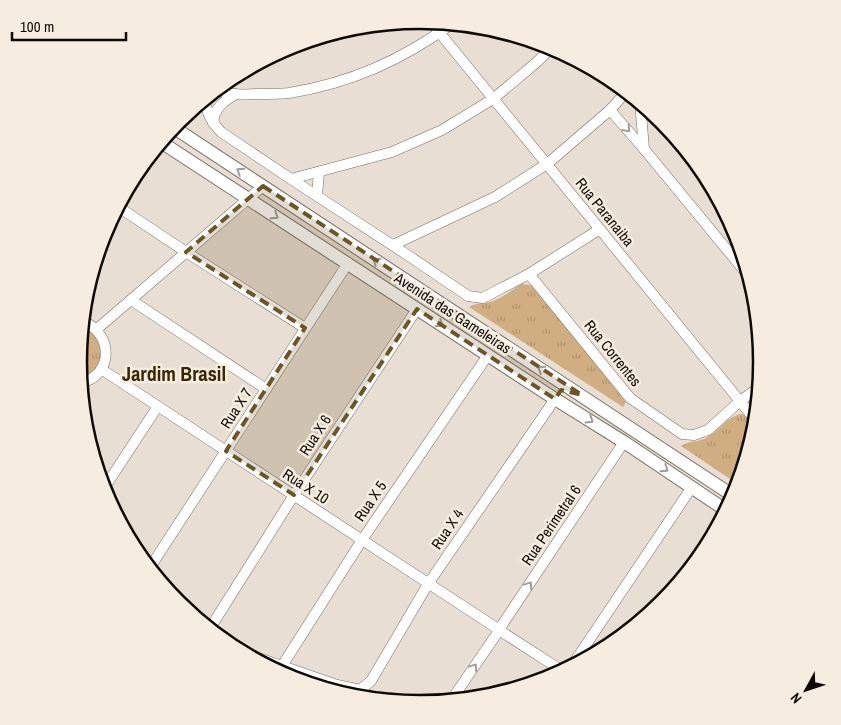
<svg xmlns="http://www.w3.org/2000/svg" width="841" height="725" font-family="'Archivo Narrow',sans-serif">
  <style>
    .park { fill: url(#park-tufts) }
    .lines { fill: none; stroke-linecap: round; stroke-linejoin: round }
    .minor-casing { stroke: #776e64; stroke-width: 11 }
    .major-casing { stroke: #776e64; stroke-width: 14 }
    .minor { stroke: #fff; stroke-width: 10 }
    .major { stroke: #fff; stroke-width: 12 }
    .oneway { stroke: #9f9d9c }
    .marked { fill: #6d5526; fill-opacity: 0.2; stroke: #6d5526; stroke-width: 4; stroke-dasharray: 10 6; stroke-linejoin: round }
    .labels { text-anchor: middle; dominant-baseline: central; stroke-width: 5; stroke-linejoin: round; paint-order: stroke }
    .street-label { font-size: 15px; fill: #0e0b07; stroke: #f6ece0 }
    .district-label { font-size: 20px; font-weight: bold; fill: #392700; stroke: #f6ece0 }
    .rim { fill: none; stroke: #0e0b07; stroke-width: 2.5 }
  </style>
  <defs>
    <pattern id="park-tufts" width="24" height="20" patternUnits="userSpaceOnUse" patternTransform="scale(1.25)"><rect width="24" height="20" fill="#d1ad82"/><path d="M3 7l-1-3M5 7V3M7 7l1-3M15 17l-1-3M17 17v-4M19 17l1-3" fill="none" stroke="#b2946f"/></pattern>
  </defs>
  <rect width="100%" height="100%" fill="#e8ded3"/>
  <!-- park -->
  <g class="park">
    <path d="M521,284L530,285L536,289L626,402L623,407L469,307C477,302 484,304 493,301C503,298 512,290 521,284Z"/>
    <path d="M82,324L90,328L101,342V360L91,375L80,380L78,362Z"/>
    <path d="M742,414L746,416L756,428L739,485L681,446C689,440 699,443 708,437C719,430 729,415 742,414Z"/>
  </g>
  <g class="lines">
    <defs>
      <g id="minor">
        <path d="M430,21L757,422"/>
        <path d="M217,88C227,97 246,94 258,94C268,94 279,94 289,93C351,83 402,60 453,23"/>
        <path d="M205,98C206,113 212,122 221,132L291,179L409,256L468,296L483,298L496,291L529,274L600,229"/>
        <path d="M640,101L644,149"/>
        <path d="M610,110L644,149L752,280"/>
        <path d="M213,123C214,108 224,101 236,94"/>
        <path d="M291,179L392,152L442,130L493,99L537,62L552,47"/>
        <path d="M317,196L319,172"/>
        <path d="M117,206L186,252L305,328"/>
        <path d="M393,245L495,197L547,164L610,110L627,91"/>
        <path d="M529,274L630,398L682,434L694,435L708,430L740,401L761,386"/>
        <path d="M131,300L266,389"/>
        <path d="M97,329L263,186"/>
        <path d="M101,369L495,627"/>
        <path d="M80,383C114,376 114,333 82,321"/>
        <path d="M103,490L158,406"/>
        <path d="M149,569L348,263"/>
        <path d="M502,625L624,442"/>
        <path d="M209,630L294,495L417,309"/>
        <path d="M502,632L564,672"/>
        <path d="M233,649L337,685L361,690L371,697L379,701"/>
        <path d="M282,666L362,540L488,355"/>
        <path d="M569,670L692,487"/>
        <path d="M351,697L371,681L428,584L555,399"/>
        <path d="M450,702L498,632"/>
      </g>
      <g id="major">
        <path d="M173,127L735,497"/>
        <path d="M161,142L555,399L624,442L727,511"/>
      </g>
    </defs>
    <!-- minor casing -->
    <use href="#minor" class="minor-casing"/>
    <!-- major casing -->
    <use href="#major" class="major-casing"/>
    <!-- minor -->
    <use href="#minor" class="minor"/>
    <!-- major -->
    <use href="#major" class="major"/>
  </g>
  <!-- one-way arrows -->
  <defs><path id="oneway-chevron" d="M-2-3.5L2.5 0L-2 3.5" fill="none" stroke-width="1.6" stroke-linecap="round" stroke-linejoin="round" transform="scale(1.25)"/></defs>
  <g class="oneway">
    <use href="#oneway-chevron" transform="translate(627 129) rotate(49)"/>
    <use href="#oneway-chevron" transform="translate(240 171) rotate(-147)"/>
    <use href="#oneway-chevron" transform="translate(275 216) rotate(33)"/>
    <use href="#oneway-chevron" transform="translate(376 261) rotate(-147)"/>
    <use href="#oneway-chevron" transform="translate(440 324) rotate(33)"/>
    <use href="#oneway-chevron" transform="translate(541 369) rotate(-147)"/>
    <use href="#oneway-chevron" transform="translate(590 420) rotate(32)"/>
    <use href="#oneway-chevron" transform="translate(665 469) rotate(34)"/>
    <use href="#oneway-chevron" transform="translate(529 585) rotate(-56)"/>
    <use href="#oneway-chevron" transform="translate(474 667) rotate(-56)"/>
  </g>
  <!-- marked area -->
  <path class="marked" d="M263,186L582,395L561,390L555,399L417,309L294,495L226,451L305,328L186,252Z"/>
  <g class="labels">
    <!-- street labels -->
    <g class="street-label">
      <text transform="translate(605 212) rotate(51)">Rua Paranaiba</text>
      <text transform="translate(453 313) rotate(33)">Avenida das Gameleiras</text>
      <text transform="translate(613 353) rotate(51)">Rua Correntes</text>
      <text transform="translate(236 408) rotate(-57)">Rua X 7</text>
      <text transform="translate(315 435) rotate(-57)">Rua X 6</text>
      <text transform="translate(306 486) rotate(33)">Rua X 10</text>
      <text transform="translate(370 501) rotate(-56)">Rua X 5</text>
      <text transform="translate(551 525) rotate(-56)">Rua Perimetral 6</text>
      <text transform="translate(447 529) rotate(-56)">Rua X 4</text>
    </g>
    <!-- district labels -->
    <g class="district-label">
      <text x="174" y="373">Jardim Brasil</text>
    </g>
  </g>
  <!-- crop -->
  <path d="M0 0H841V725H0ZM87 362a333 333 0 1 1 666 0a333 333 0 1 1-666 0Z" fill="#f6ece0" fill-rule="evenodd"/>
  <path class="rim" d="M87 362a333 333 0 1 1 666 0a333 333 0 1 1-666 0Z"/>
  <!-- north arrow -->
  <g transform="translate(806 690) rotate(230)" stroke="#f6ece0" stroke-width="4" paint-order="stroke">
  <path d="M0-4L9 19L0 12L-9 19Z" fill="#0e0b07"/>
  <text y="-8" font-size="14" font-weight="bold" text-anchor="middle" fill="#0e0b07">N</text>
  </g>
  <!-- scale -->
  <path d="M12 32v8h114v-8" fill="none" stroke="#0e0b07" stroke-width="2.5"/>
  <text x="20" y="32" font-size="15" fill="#0e0b07" stroke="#f6ece0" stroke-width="4" paint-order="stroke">100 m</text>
</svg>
